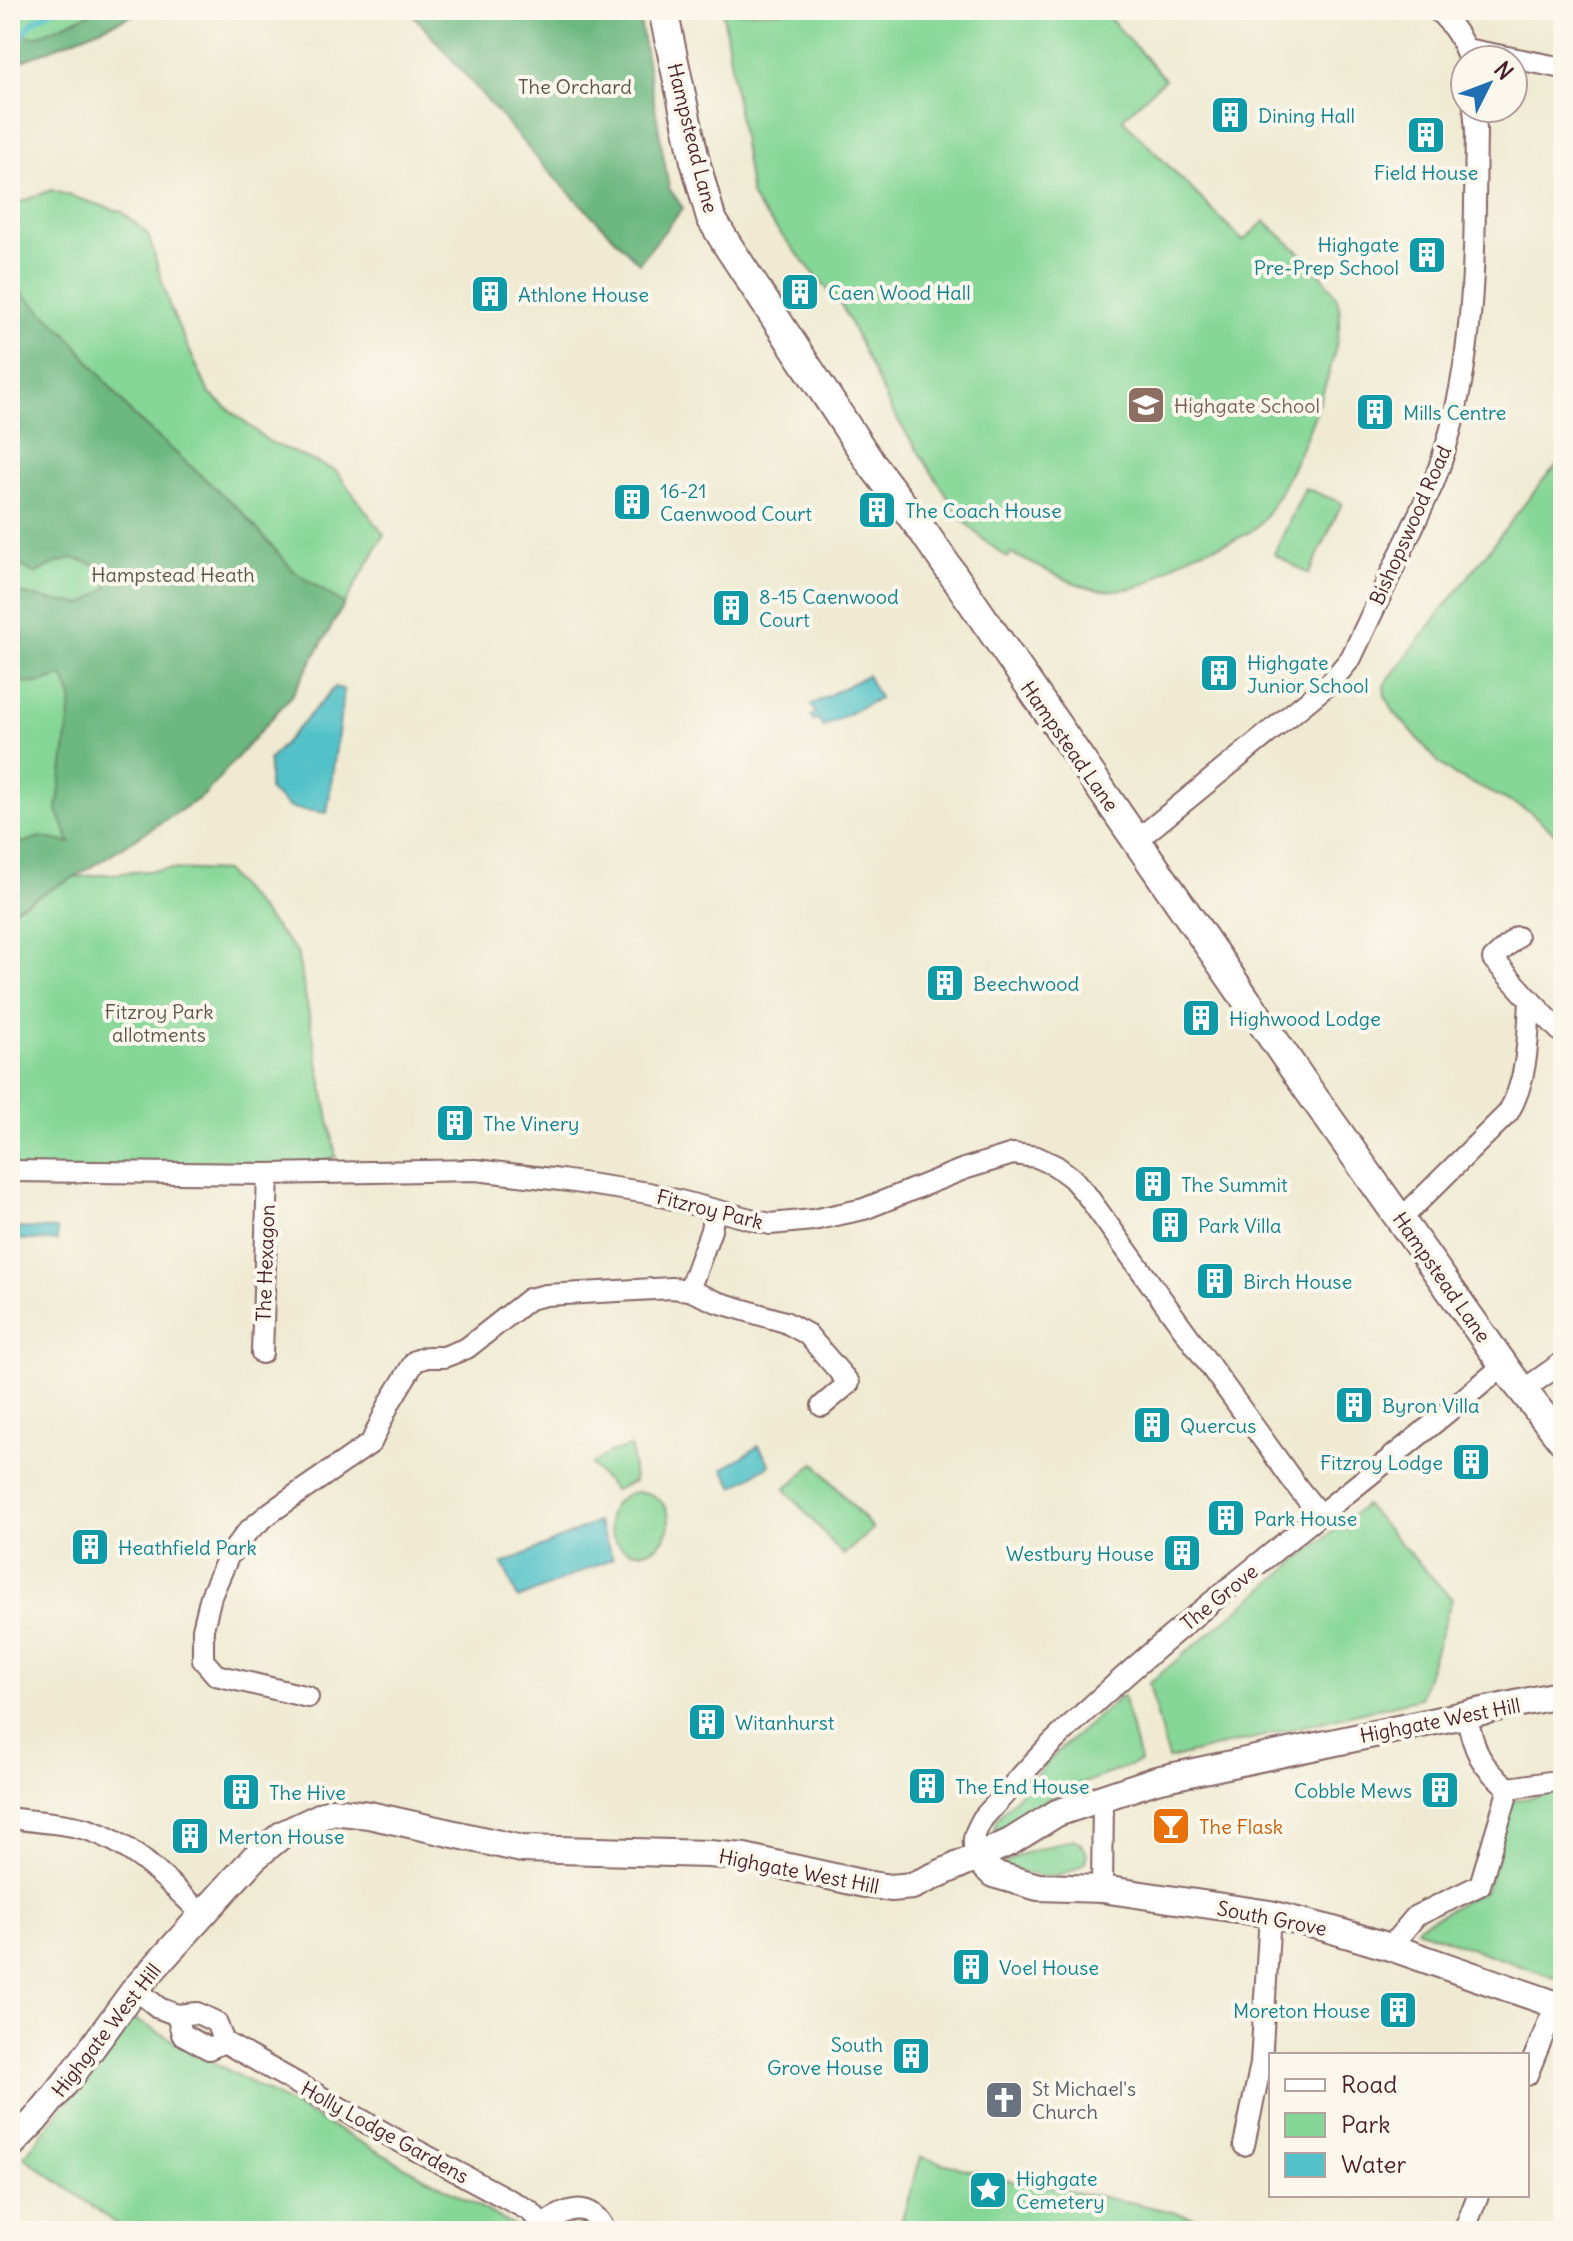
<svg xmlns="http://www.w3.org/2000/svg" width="1573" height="2241" font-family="Delius,sans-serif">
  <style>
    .green { fill: #86d797; stroke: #687b61; stroke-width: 2 }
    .forest { fill: #6cb880; stroke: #5b6c56; stroke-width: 2 }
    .water { fill: #53c2c8; stroke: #4e707a; stroke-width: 2 }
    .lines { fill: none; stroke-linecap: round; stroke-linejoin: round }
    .stream { stroke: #53c2c8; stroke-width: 6 }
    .minor-casing { stroke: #846665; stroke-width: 24 }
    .tertiary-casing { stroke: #846665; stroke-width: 30 }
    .secondary-casing { stroke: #846665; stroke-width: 32 }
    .minor { stroke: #fff; stroke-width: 20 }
    .tertiary { stroke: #fff; stroke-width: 26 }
    .secondary { stroke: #fff; stroke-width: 28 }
    .labels { text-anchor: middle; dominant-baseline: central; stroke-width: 8; stroke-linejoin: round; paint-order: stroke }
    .park-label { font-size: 20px; fill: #5c564b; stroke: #fbf7ec }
    .culture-label { font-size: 20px; fill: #0d838f; stroke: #fbf7ec; text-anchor: start }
    .street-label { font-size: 20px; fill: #4a1f2b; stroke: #fbf7ec }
    .education-label { font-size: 20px; fill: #785e54; stroke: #fbf7ec; text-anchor: start }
    .food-label { font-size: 20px; fill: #c56008; stroke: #fbf7ec; text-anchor: start }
    .worship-label { font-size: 20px; fill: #5b616d; stroke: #fbf7ec; text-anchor: start }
  </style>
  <rect width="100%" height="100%" fill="#fbf7ec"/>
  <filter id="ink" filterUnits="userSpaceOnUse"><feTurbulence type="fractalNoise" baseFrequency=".0125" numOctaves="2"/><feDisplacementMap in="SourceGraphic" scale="16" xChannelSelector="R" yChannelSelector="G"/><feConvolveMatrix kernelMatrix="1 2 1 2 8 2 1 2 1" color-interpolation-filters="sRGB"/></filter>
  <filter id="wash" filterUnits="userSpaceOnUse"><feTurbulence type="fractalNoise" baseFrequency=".006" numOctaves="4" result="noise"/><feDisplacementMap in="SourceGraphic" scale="32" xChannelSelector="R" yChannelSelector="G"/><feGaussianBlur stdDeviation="1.8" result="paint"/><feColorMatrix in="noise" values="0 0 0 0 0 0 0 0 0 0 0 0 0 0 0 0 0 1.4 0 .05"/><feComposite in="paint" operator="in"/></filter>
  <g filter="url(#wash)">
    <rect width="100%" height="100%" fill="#efead1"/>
    <!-- green -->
    <g class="green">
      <path d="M10,10H145L10,66Z"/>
      <path d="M819,10H1102L1165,79L1122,119L1243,241L1265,221C1286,241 1330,276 1338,302C1351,343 1286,499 1256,527C1238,543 1210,546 1189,556C1169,565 1153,586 1131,588C1121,590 1110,591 1101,590C1072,586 1037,565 1010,553L1008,558L986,542L962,519L892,411L843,308L758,207L751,195L723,13Z"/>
      <path d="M51,190L122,212L148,234L170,308L209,393L268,441L336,471L384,535L292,695L203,796L75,877L170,869L225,871L297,952L336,1157L268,1174L10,1171V206Z"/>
      <path d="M1563,459V840L1529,811L1454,775L1440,764L1394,712L1385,696L1384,685L1544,479Z"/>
      <path d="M1305,488L1342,503L1309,574L1274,554Z"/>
      <path d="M631,1447L634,1482L614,1490L591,1465L609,1453Z"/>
      <path d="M815,1463L873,1529L843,1555L785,1489Z"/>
      <circle cx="639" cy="1522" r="30"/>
      <path d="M1365,1505L1452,1599L1420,1698L1168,1759L1149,1683Z"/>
      <path d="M1123,1695L1140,1762L1057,1793L993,1836L996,1820L1055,1754Z"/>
      <path d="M1563,1791V1981L1417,1929L1420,1925L1486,1890L1511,1801Z"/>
      <path d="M1073,1839L1081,1843L1087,1853L1085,1862C1054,1887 1036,1875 1002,1865L1019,1855Z"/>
      <path d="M132,2018L524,2231H127L24,2157Z"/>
      <path d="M921,2157L998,2178L1134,2203L1252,2231H898Z"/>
    </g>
    <!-- forest -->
    <g class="forest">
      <path d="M98,10H145L10,66V33L35,37Z"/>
      <path d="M409,10H638L669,188L683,208L639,263L549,172Z"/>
      <path d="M10,278L13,285L68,335L133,415L240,510L295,572L344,604L292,695L203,796L73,878L10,911V836L22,843L40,837L70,843L57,810L72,698L63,675C46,682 25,690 10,673V591L56,601L84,604L108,587L99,566L72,558L51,565L35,574L10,559Z"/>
    </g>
    <!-- water -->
    <g class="water">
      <path d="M867,675L879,698L823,727L818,719L813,721L811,716L816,713L811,705Z"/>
      <path d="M335,687L344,690L327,813L290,808L269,790V760Z"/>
      <path d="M10,1228L57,1229V1241L10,1239Z"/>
      <path d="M759,1446L770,1465L734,1487L723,1469Z"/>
      <path d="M597,1522L613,1558L518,1599L503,1564Z"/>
    </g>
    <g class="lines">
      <!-- stream -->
      <path class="stream" d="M10,51L33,22L52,10"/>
    </g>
  </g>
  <g filter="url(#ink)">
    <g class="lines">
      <defs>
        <g id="minor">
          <path d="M1437,10C1452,24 1464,40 1468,60"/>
          <path d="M1466,49L1563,68"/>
          <path d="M1137,840L1331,682L1351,658L1433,484C1478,370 1474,249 1476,130L1474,108"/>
          <path d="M1530,1000L1563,1034"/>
          <path d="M10,1171L268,1174L476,1170L561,1180L649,1193L770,1224L813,1220L864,1209L964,1169L1013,1154L1037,1157L1056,1166L1072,1178L1086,1194L1298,1488L1320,1515"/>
          <path d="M1401,1219L1508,1113C1528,1080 1528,1037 1530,1000L1493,959L1517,937"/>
          <path d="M689,1290L711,1230L714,1212"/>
          <path d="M262,1353L268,1174"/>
          <path d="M1522,1391L1563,1362"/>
          <path d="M308,1697L216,1675L203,1660V1629L211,1596L228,1557L248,1531L271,1512L371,1443L390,1402L415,1361L427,1357H444L467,1348L529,1299L546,1295L672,1288L689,1290L717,1302L785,1322L807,1334L849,1383L822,1406"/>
          <path d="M1466,1715C1475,1750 1478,1765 1509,1788"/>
          <path d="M10,1818C35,1822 65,1822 89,1830C135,1845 168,1882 202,1914"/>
          <path d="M978,1859C970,1841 974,1834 983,1818C1006,1793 1029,1766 1053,1742C1194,1606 1355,1492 1504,1365"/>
          <path d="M1102,1889L1103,1798"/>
          <path d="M1390,1947L1416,1916L1480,1885L1509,1788L1563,1780"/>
          <path d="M135,1989L159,2008L177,2015L197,2013L216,2022L224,2042L397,2140L530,2211L543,2225L544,2231"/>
          <path d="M177,2015L182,2034L209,2049L224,2042"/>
          <path d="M1527,2075L1556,2004"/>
          <path d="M1244,2145L1261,2064L1270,1914"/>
          <path d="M543,2225C565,2209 590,2198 605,2231"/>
          <path d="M1464,2231L1478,2195"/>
        </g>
        <g id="tertiary">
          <path d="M978,1859L993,1874L1038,1887L1102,1889L1270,1914L1326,1928L1390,1947L1563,2007"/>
          <path d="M10,2146L35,2120L75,2071L135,1989L254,1858L283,1834L332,1811L369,1815L522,1849L709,1854L744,1857L865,1884L891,1888L912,1886L1010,1842L1057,1813L1156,1780L1563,1694"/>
        </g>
        <path id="secondary" d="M663,10L695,161L711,218L728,246L870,462L925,534L1307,1088L1512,1377L1563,1441"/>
      </defs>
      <!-- minor casing -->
      <use href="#minor" class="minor-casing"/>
      <!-- tertiary casing -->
      <use href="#tertiary" class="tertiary-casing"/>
      <!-- secondary casing -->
      <use href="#secondary" class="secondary-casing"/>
      <!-- minor -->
      <use href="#minor" class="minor"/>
      <!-- tertiary -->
      <use href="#tertiary" class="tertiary"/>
      <!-- secondary -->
      <use href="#secondary" class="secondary"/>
    </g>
  </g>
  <!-- icons -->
  <defs>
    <symbol id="building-square" viewBox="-11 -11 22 22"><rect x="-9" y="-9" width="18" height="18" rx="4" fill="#0f9aa8" stroke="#fbf7ec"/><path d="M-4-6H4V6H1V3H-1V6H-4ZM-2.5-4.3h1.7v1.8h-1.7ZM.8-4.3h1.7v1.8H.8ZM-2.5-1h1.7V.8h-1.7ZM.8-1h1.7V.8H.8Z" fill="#fff"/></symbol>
    <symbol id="school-square" viewBox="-11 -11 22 22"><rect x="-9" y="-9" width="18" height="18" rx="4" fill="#8d6e63" stroke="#fbf7ec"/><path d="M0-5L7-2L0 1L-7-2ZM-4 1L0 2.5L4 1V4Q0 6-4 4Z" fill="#fff"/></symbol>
    <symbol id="bar-square" viewBox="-11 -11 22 22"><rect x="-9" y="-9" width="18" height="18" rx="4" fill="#e8710a" stroke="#fbf7ec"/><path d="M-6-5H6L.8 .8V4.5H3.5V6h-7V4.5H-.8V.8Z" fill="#fff"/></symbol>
    <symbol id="church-square" viewBox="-11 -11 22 22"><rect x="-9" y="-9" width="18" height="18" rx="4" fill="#6b7280" stroke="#fbf7ec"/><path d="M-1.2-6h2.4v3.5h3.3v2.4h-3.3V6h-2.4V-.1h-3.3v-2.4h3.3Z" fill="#fff"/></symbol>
    <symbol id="sight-square" viewBox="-11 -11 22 22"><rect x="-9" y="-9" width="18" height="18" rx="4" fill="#0f9aa8" stroke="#fbf7ec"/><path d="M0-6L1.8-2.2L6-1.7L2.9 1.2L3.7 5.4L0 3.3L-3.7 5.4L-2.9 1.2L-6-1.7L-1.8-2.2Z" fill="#fff"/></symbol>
  </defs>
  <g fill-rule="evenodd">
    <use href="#building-square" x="1208" y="93" width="44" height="44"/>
    <use href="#building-square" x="1404" y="113" width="44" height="44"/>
    <use href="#building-square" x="1405" y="233" width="44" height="44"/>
    <use href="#building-square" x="778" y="270" width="44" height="44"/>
    <use href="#building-square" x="468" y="272" width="44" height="44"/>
    <use href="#school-square" x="1124" y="383" width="44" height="44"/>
    <use href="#building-square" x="1353" y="390" width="44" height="44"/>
    <use href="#building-square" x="610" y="480" width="44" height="44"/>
    <use href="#building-square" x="855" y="488" width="44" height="44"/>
    <use href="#building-square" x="709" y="586" width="44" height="44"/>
    <use href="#building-square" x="1197" y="651" width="44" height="44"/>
    <use href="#building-square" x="923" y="961" width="44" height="44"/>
    <use href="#building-square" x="1179" y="996" width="44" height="44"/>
    <use href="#building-square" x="433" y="1101" width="44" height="44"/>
    <use href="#building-square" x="1131" y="1162" width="44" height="44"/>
    <use href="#building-square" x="1148" y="1203" width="44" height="44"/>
    <use href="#building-square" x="1193" y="1259" width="44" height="44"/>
    <use href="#building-square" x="1332" y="1383" width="44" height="44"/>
    <use href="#building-square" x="1130" y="1403" width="44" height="44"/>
    <use href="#building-square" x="1449" y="1440" width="44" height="44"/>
    <use href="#building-square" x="1204" y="1496" width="44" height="44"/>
    <use href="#building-square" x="68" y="1525" width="44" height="44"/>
    <use href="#building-square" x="1160" y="1531" width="44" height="44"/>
    <use href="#building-square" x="685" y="1700" width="44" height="44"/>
    <use href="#building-square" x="905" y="1764" width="44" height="44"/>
    <use href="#building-square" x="1418" y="1768" width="44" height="44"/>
    <use href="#building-square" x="219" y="1770" width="44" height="44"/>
    <use href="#bar-square" x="1149" y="1804" width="44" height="44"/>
    <use href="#building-square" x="168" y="1814" width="44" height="44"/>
    <use href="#building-square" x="949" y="1945" width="44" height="44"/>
    <use href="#building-square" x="1376" y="1988" width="44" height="44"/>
    <use href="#building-square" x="889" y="2034" width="44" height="44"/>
    <use href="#church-square" x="982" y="2078" width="44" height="44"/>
    <use href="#sight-square" x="966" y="2168" width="44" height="44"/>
  </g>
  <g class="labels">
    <!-- park labels -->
    <g class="park-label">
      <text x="575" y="86">The Orchard</text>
      <text x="173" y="574">Hampstead Heath</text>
      <text x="159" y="1011">Fitzroy Park<tspan x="159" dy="23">allotments</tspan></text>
    </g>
    <!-- culture labels -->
    <g class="culture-label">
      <text x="1258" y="115">Dining Hall</text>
      <text x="1426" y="172" text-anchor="middle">Field House</text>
      <text x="1399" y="244" text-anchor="end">Highgate<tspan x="1399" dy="23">Pre-Prep School</tspan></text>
      <text x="828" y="292">Caen Wood Hall</text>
      <text x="518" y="294">Athlone House</text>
      <text x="1403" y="412">Mills Centre</text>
      <text x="660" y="490">16-21<tspan x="660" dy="23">Caenwood Court</tspan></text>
      <text x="905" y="510">The Coach House</text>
      <text x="759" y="596">8-15 Caenwood<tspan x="759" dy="23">Court</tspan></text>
      <text x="1247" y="662">Highgate<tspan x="1247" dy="23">Junior School</tspan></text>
      <text x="973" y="983">Beechwood</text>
      <text x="1229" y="1018">Highwood Lodge</text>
      <text x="483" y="1123">The Vinery</text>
      <text x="1181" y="1184">The Summit</text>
      <text x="1198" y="1225">Park Villa</text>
      <text x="1243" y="1281">Birch House</text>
      <text x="1382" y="1405">Byron Villa</text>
      <text x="1180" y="1425">Quercus</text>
      <text x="1443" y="1462" text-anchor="end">Fitzroy Lodge</text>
      <text x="1254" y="1518">Park House</text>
      <text x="118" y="1547">Heathfield Park</text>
      <text x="1154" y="1553" text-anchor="end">Westbury House</text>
      <text x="735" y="1722">Witanhurst</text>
      <text x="955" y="1786">The End House</text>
      <text x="1412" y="1790" text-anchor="end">Cobble Mews</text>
      <text x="269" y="1792">The Hive</text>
      <text x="218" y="1836">Merton House</text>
      <text x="999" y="1967">Voel House</text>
      <text x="1370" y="2010" text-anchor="end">Moreton House</text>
      <text x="883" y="2044" text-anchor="end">South<tspan x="883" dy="23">Grove House</tspan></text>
      <text x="1016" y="2178">Highgate<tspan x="1016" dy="23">Cemetery</tspan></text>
    </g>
    <!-- street labels -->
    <g class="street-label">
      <text transform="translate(693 138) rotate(76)">Hampstead Lane</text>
      <text transform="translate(1410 525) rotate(-66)">Bishopswood Road</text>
      <text transform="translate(1070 746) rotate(55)">Hampstead Lane</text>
      <text transform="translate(710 1209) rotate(14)">Fitzroy Park</text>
      <text transform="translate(265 1263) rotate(-88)">The Hexagon</text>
      <text transform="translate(1442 1277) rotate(55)">Hampstead Lane</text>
      <text transform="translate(1219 1597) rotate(-39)">The Grove</text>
      <text transform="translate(1440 1720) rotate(-11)">Highgate West Hill</text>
      <text transform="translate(799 1871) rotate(11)">Highgate West Hill</text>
      <text transform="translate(1272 1918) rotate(11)">South Grove</text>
      <text transform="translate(106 2030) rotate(-52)">Highgate West Hill</text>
      <text transform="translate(385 2132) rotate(29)">Holly Lodge Gardens</text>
    </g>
    <!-- education labels -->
    <g class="education-label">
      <text x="1174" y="405">Highgate School</text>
    </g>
    <!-- food labels -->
    <g class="food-label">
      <text x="1199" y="1826">The Flask</text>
    </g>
    <!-- worship labels -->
    <g class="worship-label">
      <text x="1032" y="2088">St Michael's<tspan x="1032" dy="23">Church</tspan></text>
    </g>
  </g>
  <!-- margin -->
  <rect width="1573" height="2241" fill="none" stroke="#fbf7ec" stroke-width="40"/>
  <!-- legend -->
  <rect x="1269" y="2053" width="260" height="144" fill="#fbf7ec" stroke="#b4a19f" stroke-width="2"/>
  <rect x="1285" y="2079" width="40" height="12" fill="#ffffff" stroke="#b4a19f" stroke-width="2"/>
  <text x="1341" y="2093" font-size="24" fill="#4a1f2b">Road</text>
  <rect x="1285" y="2113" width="40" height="24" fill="#86d797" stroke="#b4a19f" stroke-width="2"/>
  <text x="1341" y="2133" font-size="24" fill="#4a1f2b">Park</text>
  <rect x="1285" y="2153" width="40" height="24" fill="#53c2c8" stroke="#b4a19f" stroke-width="2"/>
  <text x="1341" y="2173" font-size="24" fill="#4a1f2b">Water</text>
  <!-- north arrow -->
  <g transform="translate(1489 84) rotate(48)"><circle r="38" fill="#fbf7ec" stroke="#b4a19f" stroke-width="2"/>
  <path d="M0-6L14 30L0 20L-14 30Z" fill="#1f6fb2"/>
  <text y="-12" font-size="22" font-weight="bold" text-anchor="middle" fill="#4a1f2b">N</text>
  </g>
</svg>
